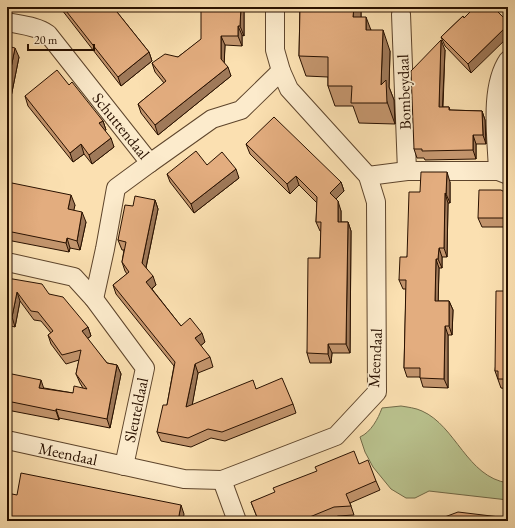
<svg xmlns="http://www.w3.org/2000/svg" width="515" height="528" font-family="'EB Garamond',serif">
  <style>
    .green { fill: #bac38f; stroke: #726a48 }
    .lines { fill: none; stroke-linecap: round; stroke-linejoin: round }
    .minor-casing { stroke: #5e452c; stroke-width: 20 }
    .minor { stroke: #fcebcc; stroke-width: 18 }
    .wall { fill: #c3956d; stroke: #291100 }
    .shaded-wall { fill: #9f7959; stroke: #291100 }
    .building { fill: #e3ad7f; stroke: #291100 }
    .labels { text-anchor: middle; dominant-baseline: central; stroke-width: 3.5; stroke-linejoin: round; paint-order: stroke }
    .street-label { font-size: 16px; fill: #291100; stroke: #fcebcc }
  </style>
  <rect width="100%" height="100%" fill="#fbe0b1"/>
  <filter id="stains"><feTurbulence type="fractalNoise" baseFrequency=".005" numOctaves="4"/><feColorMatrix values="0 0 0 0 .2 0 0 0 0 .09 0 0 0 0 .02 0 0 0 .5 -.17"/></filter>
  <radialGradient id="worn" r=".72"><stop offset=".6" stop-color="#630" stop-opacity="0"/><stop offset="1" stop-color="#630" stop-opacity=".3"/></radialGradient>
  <!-- green -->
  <path class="green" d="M401,406C407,407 416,408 422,411C456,426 467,477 508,483V500L429,491L415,498H406L391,489L373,467L365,452L360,437C371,432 378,419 382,408Z"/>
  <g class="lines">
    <defs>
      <g id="minor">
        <path d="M401,14L407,171"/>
        <path d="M7,22C21,25 37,26 48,34L150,163L212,119L241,110L281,71"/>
        <path d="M498,171C497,139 489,88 508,60"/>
        <path d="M368,176L407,171H498L508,175"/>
        <path d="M7,262L74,277L94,299L145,368L124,466"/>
        <path d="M94,299L105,249L116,188L150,163"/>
        <path d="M7,440L184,479L222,480L336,436L377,392L376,202L368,176L289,89L281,71L275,50V7"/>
        <path d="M222,480L237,521"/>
      </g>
    </defs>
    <!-- minor casing -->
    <use href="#minor" class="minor-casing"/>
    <!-- minor -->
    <use href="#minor" class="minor"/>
  </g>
  <!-- wall -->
  <g class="wall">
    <path d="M60,7H113L149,52L152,61L121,86L62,10Z"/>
    <path d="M244,7V36L242,35V46L225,45L224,63L231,76L158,135L141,113L138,104L164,83L155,72L152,63L178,57Z"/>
    <path d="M300,7H361V17L371,30L390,51L389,87L394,100L395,124L359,123L353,106H335L328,86V77L306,76L299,56Z"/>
    <path d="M463,16L471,73L445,46L441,37Z"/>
    <path d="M7,46L19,57L11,97H7Z"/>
    <path d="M445,50L443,107H449L450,110L482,111L485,120L486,144H476V159L425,160L424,158H417L414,149Z"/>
    <path d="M69,85L103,121L106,130L105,131L114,147L92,164L84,154L73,162L28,106L25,96Z"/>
    <path d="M246,144L341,182L344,191L336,199L341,211V222H348L351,231L350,353H332L331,363H310L307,353L320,258L321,231H320L316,222L317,203L299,185L290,194L250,154Z"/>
    <path d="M207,165L239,178L194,213L170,182L167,174Z"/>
    <path d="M7,182L75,205L73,210L86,222L80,250L70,248L69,252L7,240Z"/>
    <path d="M450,182V203H448L447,257H442V268H439L438,301H449L453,310L452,335H448V388L423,387L420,377H407L404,368L406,289H403L399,280L407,257L420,192Z"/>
    <path d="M508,194V227H482L478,218Z"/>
    <path d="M155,200L158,209L146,268L156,285L152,289L181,326L205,342L200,346L210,357L213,367L198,373L192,405L256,389L293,404L296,413L225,441L211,438L191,447L161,441L157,432L167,405L174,366L116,294L113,285L127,274L125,271L122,262L124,250H122L118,240L133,206Z"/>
    <path d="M7,278L49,294L88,327L91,336L87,339L107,363L117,365L121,374L110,428L59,418V420L7,410V373L44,388L73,393L83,388L80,383L76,374L79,360L66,364L51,344L48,335L51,333L41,321L34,320L20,301L15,327L7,325Z"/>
    <path d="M508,281V389L501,388L495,371L504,291Z"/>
    <path d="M359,464L376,481L380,490L350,503L354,515L338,516L325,521H251L257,517L251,502Z"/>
  </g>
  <!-- shaded-wall -->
  <g class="shaded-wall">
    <path d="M241,7H244V36L240,26Z"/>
    <path d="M354,7H361V37L353,17Z"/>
    <path d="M366,17L374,38L366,30Z"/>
    <path d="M508,25V37L471,73L468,64Z"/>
    <path d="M238,26L242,35V46L238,36Z"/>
    <path d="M383,30L390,51L389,87L394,100L395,124L381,85Z"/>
    <path d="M221,36L225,45L224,68L221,59Z"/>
    <path d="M441,40L445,50L442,116L439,107Z"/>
    <path d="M15,48L19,57L11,97L7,88Z"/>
    <path d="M149,52L152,61L121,86L118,77Z"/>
    <path d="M228,67L231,76L158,135L155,125Z"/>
    <path d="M482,111L485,120L486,144L483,135Z"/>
    <path d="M103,121L106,130L103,133L99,123Z"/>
    <path d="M473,135L476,144V159L473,150Z"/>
    <path d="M111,138L114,147L92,164L89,155Z"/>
    <path d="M81,144L84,154L73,162L70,153Z"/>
    <path d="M236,169L239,178L194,213L191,204Z"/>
    <path d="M447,172L450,182V203L446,194Z"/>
    <path d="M296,176L299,185L290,194L287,184Z"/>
    <path d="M341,182L344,191L333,202L330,193Z"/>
    <path d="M445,193L448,203L447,257L444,248Z"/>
    <path d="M71,195L75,205L72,219L68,209Z"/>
    <path d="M155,200L158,209L145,272L142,263Z"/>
    <path d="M338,201L341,211V231L338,222Z"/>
    <path d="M82,212L86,222L80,250L77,241Z"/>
    <path d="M348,222L351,231L350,353L346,344Z"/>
    <path d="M67,238L70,248L69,252L66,243Z"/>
    <path d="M439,248L442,257V268L438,259Z"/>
    <path d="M436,259L439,268L438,310L435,301Z"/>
    <path d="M153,276L156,285L149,291L146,282Z"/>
    <path d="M17,292L20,301L15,327L12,317Z"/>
    <path d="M449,301L453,310L452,335L449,326Z"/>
    <path d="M445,326L448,335V388L444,379Z"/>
    <path d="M88,327L91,336L85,340L82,331Z"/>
    <path d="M202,333L205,342L198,348L195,338Z"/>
    <path d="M328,344L332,353L331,363L328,354Z"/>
    <path d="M195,364L198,373L190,417L186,407Z"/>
    <path d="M117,365L121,374L110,428L107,419Z"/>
    <path d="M41,380L44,389L39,388Z"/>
    <path d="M56,409L59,418V420L56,411Z"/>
    <path d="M181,505L184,514L183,521H178Z"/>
  </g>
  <!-- building -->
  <g class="building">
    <path d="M63,7H113L149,52L118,77Z"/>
    <path d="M201,7H241L240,26H238V36H221V59L228,67L155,125L138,104L166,81L152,63L165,54L178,57L201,39Z"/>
    <path d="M300,7H354L353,17H366V30H383L381,85L386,80L387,103H351L352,86H328V57L299,56Z"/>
    <path d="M475,7H493L508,22V25L468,64L441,37L463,16L464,18Z"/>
    <path d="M441,40L439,107H449V110L482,111L483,135H473V150L422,151V149H414L411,71Z"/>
    <path d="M7,46L15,48L7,88Z"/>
    <path d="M57,70L69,85L72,82L103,121L99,123L111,138L89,155L81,144L70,153L25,96Z"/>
    <path d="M274,117L341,182L330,193L338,201V222H348L346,344H328V354L307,353L308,258H320L321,222H316L317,197L296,176L287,184L246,144Z"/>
    <path d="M196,151L207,165L222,152L236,169L191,204L167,174Z"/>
    <path d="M421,172H447L446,194L445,193L444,248H439L438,259H436L435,301H449V326H445L444,379L420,378V368H404L406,280H399L400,257H407L409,192H420Z"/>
    <path d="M7,182L71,195L68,209L82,212L77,241L67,238L66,243L7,231Z"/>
    <path d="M479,190H501L508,194V218H478Z"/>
    <path d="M135,196L155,200L142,263L153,276L146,282L181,326L190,318L202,333L195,338L210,357L195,364L186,407L253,380L256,389L282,378L293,404L222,432L208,429L188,438L157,432L163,405H167L175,362L113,285L129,272L122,262L126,242L118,240L125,205L133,206Z"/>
    <path d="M7,278L42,284L49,294L63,297L88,327L82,331L107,363L117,365L107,419L56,409V411L7,401V373L41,380L39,388L73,393L74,386L87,389L76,374L81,350L62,355L48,335L53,331L38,312L31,311L17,292L12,317L7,316Z"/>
    <path d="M504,281H508V379H498V371H495L496,291H504Z"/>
    <path d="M354,451L359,464L368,460L376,481L346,494L351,506L334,507L300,521H251L250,520L257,517L251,502L275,492L273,488L317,471L315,467Z"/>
    <path d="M21,473L181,505L178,521H7V493L17,495Z"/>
    <path d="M508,499V517H506Z"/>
    <path d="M458,512L508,518V521H434Z"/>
    <path d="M417,519L418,521H412Z"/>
  </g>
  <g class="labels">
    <!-- street labels -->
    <g class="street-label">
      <text transform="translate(404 92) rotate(-92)">Bombeydaal</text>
      <text transform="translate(121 126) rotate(51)">Schuttendaal</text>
      <text transform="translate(375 358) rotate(-87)">Meendaal</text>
      <text transform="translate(136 410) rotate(-78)">Sleuteldaal</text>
      <text transform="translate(68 454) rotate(12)">Meendaal</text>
    </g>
  </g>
  <!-- margin -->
  <rect width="515" height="528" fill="none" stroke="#fbe0b1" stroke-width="24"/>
  <rect x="8" y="8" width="499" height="512" fill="none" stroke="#291100" stroke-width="2"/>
  <rect x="12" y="12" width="491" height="504" fill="none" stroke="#291100"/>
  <!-- scale -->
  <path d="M28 44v6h66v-6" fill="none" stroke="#291100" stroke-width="2"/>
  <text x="34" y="44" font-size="12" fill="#291100" stroke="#fcebcc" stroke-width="3" paint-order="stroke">20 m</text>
  <rect width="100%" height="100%" filter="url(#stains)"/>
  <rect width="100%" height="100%" fill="url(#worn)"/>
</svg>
